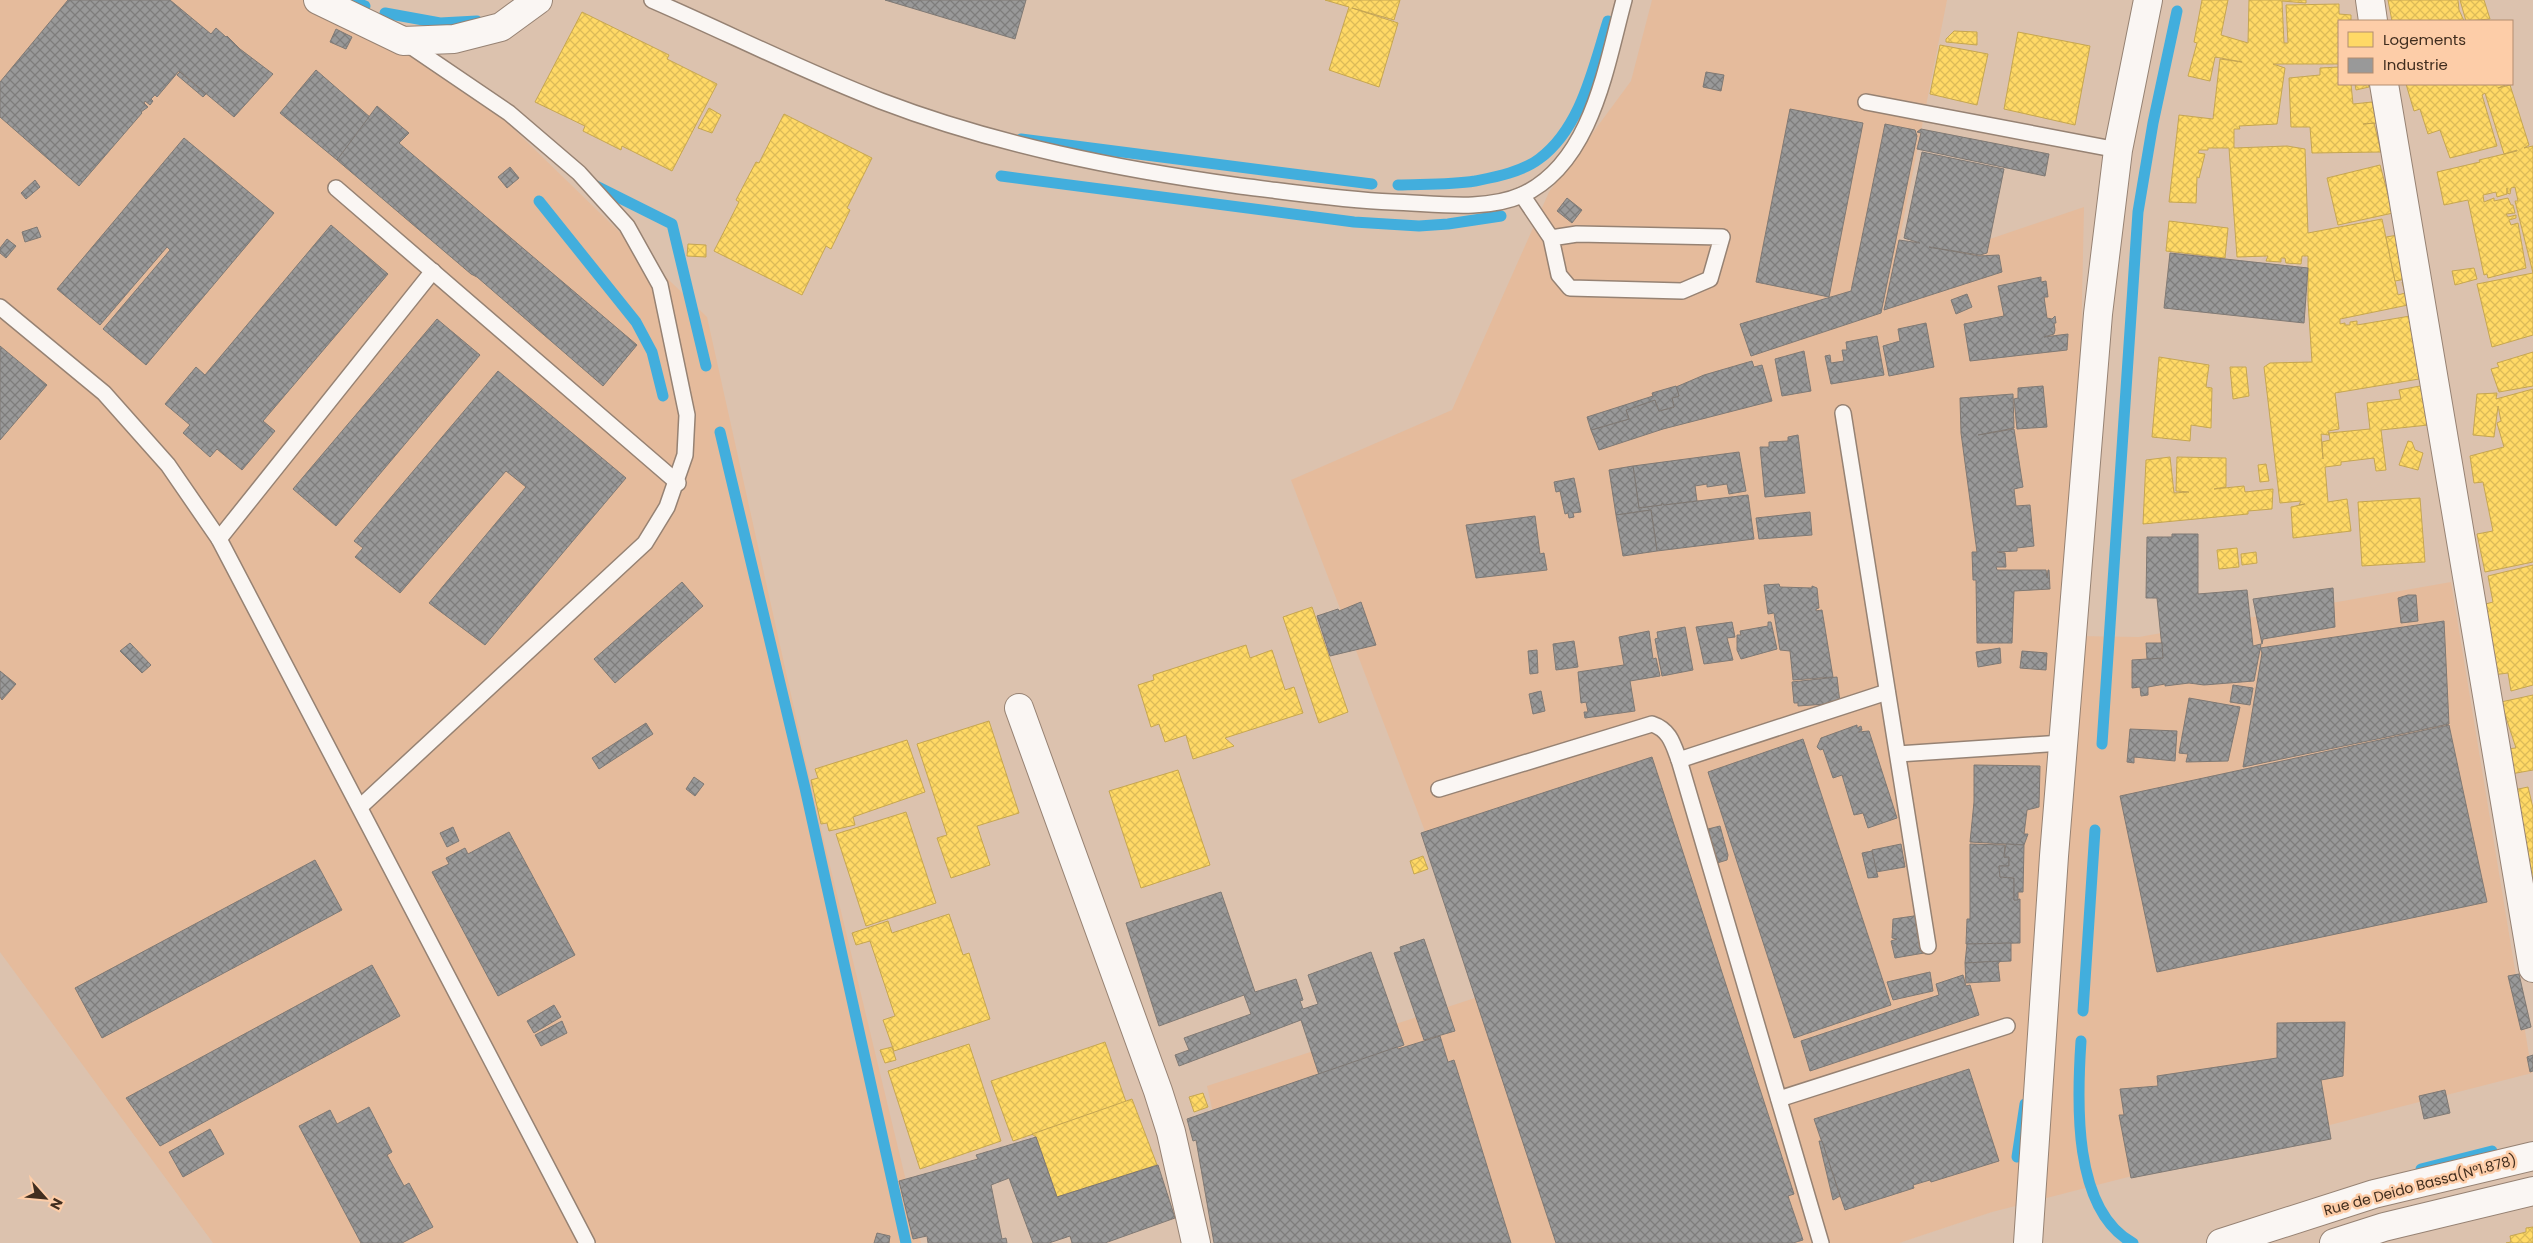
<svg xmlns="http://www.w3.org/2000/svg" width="2533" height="1243" font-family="Poppins,sans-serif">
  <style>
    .built { fill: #e5bb9c }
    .homes { fill: url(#homes-cross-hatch); stroke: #c6a651 }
    .industry { fill: url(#industry-cross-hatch); stroke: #7f7974 }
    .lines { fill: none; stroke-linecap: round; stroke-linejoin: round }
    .stream { stroke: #42aedd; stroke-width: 11 }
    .lane-casing { stroke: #968273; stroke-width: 18 }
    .street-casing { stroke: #968273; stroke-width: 30 }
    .secondary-casing { stroke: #968273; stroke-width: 30 }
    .lane { stroke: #faf6f3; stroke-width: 15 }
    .street { stroke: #faf6f3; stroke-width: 28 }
    .secondary { stroke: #faf6f3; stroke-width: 28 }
    .labels { text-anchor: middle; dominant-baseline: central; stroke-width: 5; stroke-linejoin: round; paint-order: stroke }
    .street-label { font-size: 14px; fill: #412e1f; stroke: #fdcda8 }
  </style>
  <defs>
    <pattern id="homes-cross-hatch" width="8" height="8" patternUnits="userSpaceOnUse" patternTransform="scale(1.25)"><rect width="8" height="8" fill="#ffd966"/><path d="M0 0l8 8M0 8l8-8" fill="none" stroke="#dcbb58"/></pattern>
    <pattern id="industry-cross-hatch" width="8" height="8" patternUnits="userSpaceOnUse" patternTransform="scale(1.25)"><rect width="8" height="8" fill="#999"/><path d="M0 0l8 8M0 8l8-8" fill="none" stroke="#7e7d7c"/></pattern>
  </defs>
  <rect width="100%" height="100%" fill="#dcc2ae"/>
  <!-- built -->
  <g class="built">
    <path d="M0,0H310L386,38L492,108L707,317L818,816L921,1243H213L0,952Z"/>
    <path d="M1652,0H1947L1893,272L2084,207L2075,636L2139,637L2451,582L2532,1073L1992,1212L1899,1243H1242L1207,1086L1487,994L1291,480L1452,410L1549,192L1631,81Z"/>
  </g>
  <!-- homes -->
  <g class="homes">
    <path d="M1325,0H1400L1394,20L1352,8L1398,23L1379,87L1329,70L1349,7Z"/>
    <path d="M2202,0H2228L2221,35L2248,43L2249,0H2306V3L2282,1L2284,43H2288L2286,5L2339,4V14L2351,15V21H2339V64H2273L2285,68L2277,124L2239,126L2240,129H2234V148L2287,146L2305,149L2308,233L2382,219L2398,295L2405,293L2402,282L2408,281L2413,304L2340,319V324L2345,323V325H2350V322L2357,321V325L2416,315L2420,347L2414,348L2415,354L2421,352L2425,378L2335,393L2339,429L2328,431L2329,435L2321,434L2323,459L2322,442L2330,440L2329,433L2370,429L2367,403L2401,399L2399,390L2425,385L2428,425L2381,430L2386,470L2376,471L2374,458L2341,462V465L2325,467L2328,502L2347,499L2351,531L2293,538L2291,507L2305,504L2299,505L2301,501L2280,503L2264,367L2270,363L2312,362L2308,301V256H2302L2301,264L2286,263L2285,258H2281V262L2266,261L2268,256L2237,257L2229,148H2208V150H2199L2198,153L2205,154L2199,178L2197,177L2196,203L2169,202L2179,115L2213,119L2220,59L2242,62L2215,57L2210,81L2188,76L2197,43L2194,42Z"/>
    <path d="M2388,0H2458L2459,10L2464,21H2392Z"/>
    <path d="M2460,0H2484L2490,19L2466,21Z"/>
    <path d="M582,12L669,55L667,59L717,84L672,171L622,146L621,150L583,131L585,126L535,102Z"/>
    <path d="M1954,31L1977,32V45L1946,42V39Z"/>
    <path d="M2018,32L2090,46L2075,125L2004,109Z"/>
    <path d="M1940,45L1988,54L1977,105L1930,94Z"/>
    <path d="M2339,67V84H2351L2353,104L2372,102L2377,123L2363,124L2374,123L2381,152L2312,153L2310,127H2291L2289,78L2320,75V68Z"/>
    <path d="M2355,84H2368L2369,87L2356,90Z"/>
    <path d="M2406,84H2508L2498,88L2510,85L2529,145L2524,148L2533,146V335L2492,347L2477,284L2533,273L2515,201H2518L2515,187L2511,188L2510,194L2507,193V188V194L2497,197L2496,192L2483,195L2484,202L2494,198V201L2508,198L2511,205H2513L2515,213L2506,214L2508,217L2516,215V218L2509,220L2511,225L2518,223L2526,268L2488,278L2487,274L2484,275L2468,200L2444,205L2437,172L2480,162L2479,160L2517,151V150L2504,154L2485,93L2482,95L2497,146L2450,158L2440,130L2428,134L2420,109L2414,111Z"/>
    <path d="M709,108L721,115L712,133L698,128Z"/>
    <path d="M784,114L872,158L847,208L850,210L831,249L826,246L802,295L714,251L739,202L736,200L756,162L759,163Z"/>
    <path d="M2380,165L2393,213L2338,225L2327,178Z"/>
    <path d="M2169,221L2228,228L2225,258L2166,251Z"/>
    <path d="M2398,235L2406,279L2395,281L2386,237Z"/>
    <path d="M688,244L706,245V257L687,256Z"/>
    <path d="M2474,268L2477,279L2455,285L2452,271Z"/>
    <path d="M2533,352V386L2499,392L2491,369L2499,367L2497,363Z"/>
    <path d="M2159,357L2209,365L2206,387L2212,388L2211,428L2191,425L2190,441L2152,437Z"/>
    <path d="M2230,367H2246L2249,396L2233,399Z"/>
    <path d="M2533,389V562L2485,572L2477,534L2493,531L2483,482L2474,483L2470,456L2504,447L2497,423L2501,421L2498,406L2494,437L2473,435L2477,394L2497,393L2496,399Z"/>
    <path d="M2408,441L2412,442L2415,450L2423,453L2418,470L2399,465Z"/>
    <path d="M2170,457L2174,493L2189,492L2176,491L2177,457L2226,458V487L2214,489L2244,486L2245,492L2273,489L2272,509L2248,511V514L2143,524L2146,460Z"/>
    <path d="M2266,464L2269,481L2260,482L2258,465Z"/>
    <path d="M2420,498L2425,562L2362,566L2358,502Z"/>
    <path d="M2237,548L2239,567L2219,569L2217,550Z"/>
    <path d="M2256,552L2257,563L2242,565L2241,554Z"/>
    <path d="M2533,565V685L2511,691L2508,673L2492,675L2482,605L2493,602L2488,576Z"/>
    <path d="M1312,607L1348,712L1319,723L1283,617Z"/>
    <path d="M1246,645L1250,658L1272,650L1285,690L1294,687L1303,713L1225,738L1234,746L1193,759L1186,735L1165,742L1159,724L1151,727L1138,685L1154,680L1153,675Z"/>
    <path d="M2533,695V770L2511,774L2506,749L2516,748L2501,702Z"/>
    <path d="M989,721L1019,813L977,826L990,865L951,878L937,838L947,835L917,744Z"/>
    <path d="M907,740L925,792L853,817L855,825L829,831L827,823L821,824L811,780L818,778L815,769Z"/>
    <path d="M1178,770L1210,865L1141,888L1109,791Z"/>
    <path d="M2528,787L2533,808V890L2509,791Z"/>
    <path d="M906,812L936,903L866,926L836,834Z"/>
    <path d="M1423,856L1428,869L1414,874L1410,861Z"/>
    <path d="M949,914L963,955L969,953L990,1019L894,1051L883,1020L895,1016L870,941L856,945L852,933L888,921L892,933Z"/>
    <path d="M1105,1042L1126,1102L1013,1141L991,1081Z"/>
    <path d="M969,1044L1001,1141L920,1169L888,1071Z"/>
    <path d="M892,1047L896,1060L885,1063L880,1050Z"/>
    <path d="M1203,1093L1208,1107L1194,1112L1189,1097Z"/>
    <path d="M1132,1099L1157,1165L1057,1197L1036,1137L1032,1134Z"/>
    <path d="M2533,1227V1243H2506L2511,1242L2510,1236L2526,1232V1228Z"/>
  </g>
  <!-- industry -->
  <g class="industry">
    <path d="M68,0H170L211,34L216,28L226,37L227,36L240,49L273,74L234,117L179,71L157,97L155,95L151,99L153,101L150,105L145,101L144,103L148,107L141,112L142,113L79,186L0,117V82Z"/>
    <path d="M885,0H1026L1015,39Z"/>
    <path d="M336,29L352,37L346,49L330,42Z"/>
    <path d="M316,70L371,118L337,160L280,113Z"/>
    <path d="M180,72L206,94L203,97L177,75Z"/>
    <path d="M1706,72L1724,75L1721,91L1703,87Z"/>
    <path d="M377,106L409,133L399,143L637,345L603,386L477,277L471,274L337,160Z"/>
    <path d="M1790,109L1863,123L1829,297L1756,282Z"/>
    <path d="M1885,124L1915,130L1917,136L1881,313L1751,356L1740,324L1851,291Z"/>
    <path d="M1921,129L2049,154L2045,176L1917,149L1921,133L1917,132Z"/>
    <path d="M184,138L274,213L146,365L103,329L170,250L167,247L100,325L57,289Z"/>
    <path d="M1922,152L2004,169L1987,253L1980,255L1929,247L1979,256L1999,255L2002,272L1884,310L1899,240L1920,243L1904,238Z"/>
    <path d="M510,167L519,178L507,188L498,177Z"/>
    <path d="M35,180L40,187L26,199L21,193Z"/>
    <path d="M1567,198L1582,210L1572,223L1557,211Z"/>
    <path d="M331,225L388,274L263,421L275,431L242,470L217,449L210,457L183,433L190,425L165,404L196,367L205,375Z"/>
    <path d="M37,227L41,237L25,242L22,232Z"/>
    <path d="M7,239L16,246L6,258L0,253V248Z"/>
    <path d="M2170,253L2308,268L2304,323L2164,308Z"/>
    <path d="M2041,277V282L2046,281L2048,297H2044L2047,318L2052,319L2055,316L2056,323H2054L2055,330L2054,334L2044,337L2068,334L2067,350L1970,361L1964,324L2004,316L1998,286Z"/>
    <path d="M1967,294L1972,307L1956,314L1951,300Z"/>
    <path d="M437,319L480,355L336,526L293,489Z"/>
    <path d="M1926,323L1934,367L1889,376L1883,346L1900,341L1898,329Z"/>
    <path d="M1877,336L1884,375L1831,384L1825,356L1830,355L1831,363L1844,361L1842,350H1847L1846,342Z"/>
    <path d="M0,346L47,385L0,440Z"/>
    <path d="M1804,351L1811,391L1782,396L1775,359Z"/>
    <path d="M1752,361L1754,367L1762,365L1772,401L1663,429L1599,450L1591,430L1629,419L1626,410L1655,400L1659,411L1674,407L1672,398L1679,396L1676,387L1704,375Z"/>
    <path d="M498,371L626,478L485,645L429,603L526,487L506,471L400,593L355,557L363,548L354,541Z"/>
    <path d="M1676,386L1679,396L1672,398L1674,407L1659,411L1655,400L1626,410L1629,419L1591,430L1587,417L1653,396L1652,393Z"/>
    <path d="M2043,386L2047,427L2017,429L2014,399L2018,398V388Z"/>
    <path d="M2013,394L2014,428L1978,435L2014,429L2023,487L2014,489L2016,506L2030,505L2034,546L2017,548V551L1997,552L2005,553L2006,567H1996L1997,570H2046L2047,578L2048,570H2049L2050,589L2014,591L2012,643H1977L1976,580H1973L1972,552H1977L1961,433L1960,398Z"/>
    <path d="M1798,435L1805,493L1765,497L1760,447H1769V442L1788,441V437Z"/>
    <path d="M1739,452L1746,491L1729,494L1727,484L1707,487V484L1695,486L1697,501L1664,505L1662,503V505L1639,508L1633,466Z"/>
    <path d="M1633,466L1639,508L1662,505V503L1664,505L1748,495L1754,539L1657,551L1651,510L1616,515L1609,470Z"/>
    <path d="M1574,478L1581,512L1573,513L1574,517L1569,518L1568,513L1565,514L1560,491L1556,492L1554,482Z"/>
    <path d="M1651,510L1657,551L1623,556L1616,515Z"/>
    <path d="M1810,512L1812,535L1759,539L1756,518Z"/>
    <path d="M1535,516L1540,554L1544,553L1547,570L1476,578L1466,525Z"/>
    <path d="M2172,534H2198V594L2247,590L2253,646L2261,644L2254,681L2204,685L2189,683L2165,686V684L2148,687V695L2141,696L2140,687L2132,688V660L2163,658L2157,598H2146L2147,537H2172Z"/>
    <path d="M682,582L703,606L615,683L594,659Z"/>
    <path d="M1779,584L1780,587L1812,588V586L1817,588L1819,608L1816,609V611L1822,610L1833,677L1793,680L1790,651L1780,650L1774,613L1768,614L1764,585Z"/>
    <path d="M2333,588L2335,627L2263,639L2262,644L2253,599Z"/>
    <path d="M2408,595H2416L2418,621L2401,623L2398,598Z"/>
    <path d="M1361,602L1376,645L1330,656L1317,616L1338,609L1339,611Z"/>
    <path d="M2444,621L2449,724L2243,767L2262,653L2260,648Z"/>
    <path d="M1732,622L1735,637L1727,638L1733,660L1704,664L1696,627Z"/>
    <path d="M1768,622H1771L1777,649L1741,659L1737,650V635H1741L1740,631L1768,626Z"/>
    <path d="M1685,627L1693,670L1662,676L1655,639L1658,638L1657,632Z"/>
    <path d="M1649,631L1653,659L1656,658L1660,676L1630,681L1635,711L1585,718L1584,712H1588L1586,702L1581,703L1578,672L1624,665L1619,637Z"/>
    <path d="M1574,641L1578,667L1556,670L1553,644Z"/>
    <path d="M130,643L151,665L142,673L120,651Z"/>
    <path d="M2146,643H2162L2163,658L2147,659Z"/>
    <path d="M2000,648L2001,663L1978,667L1976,652Z"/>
    <path d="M1537,650L1538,673L1530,674L1528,651Z"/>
    <path d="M2022,651L2047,653L2046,670L2020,668Z"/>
    <path d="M0,671L16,684L2,700L0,697Z"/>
    <path d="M1837,677L1840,703L1798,706V703H1794L1792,682Z"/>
    <path d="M2233,685L2253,688L2250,705L2230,702Z"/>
    <path d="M1541,691L1545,711L1533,714L1529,694Z"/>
    <path d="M2189,698L2240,707L2228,761L2186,762L2188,754L2179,753Z"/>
    <path d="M646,723L653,734L599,769L592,758Z"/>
    <path d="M1857,725V728L1861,726L1862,730L1858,732L1869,731L1897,818L1868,828L1863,813L1854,815L1842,775L1833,778L1823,749L1820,750L1817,747L1821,738Z"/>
    <path d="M2449,725L2487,902L2157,972L2120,796Z"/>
    <path d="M2130,729L2177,731L2175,761L2134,757V763L2127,762Z"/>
    <path d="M1803,739L1891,1005L1794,1038L1708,772Z"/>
    <path d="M1652,757L1794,1194L1788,1196L1803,1240L1793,1243H1556L1421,833Z"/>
    <path d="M1974,765L2040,766L2039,807L2027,810L2024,834H2028L2024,845L1970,842L1974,802Z"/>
    <path d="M694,777L704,784L695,796L686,789Z"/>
    <path d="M1720,826L1728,855L1727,860L1717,863L1708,829Z"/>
    <path d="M453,827L459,841L447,847L440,833Z"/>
    <path d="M509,832L575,955L498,996L432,872L449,864L446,858L465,848L468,854Z"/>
    <path d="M1901,844L1905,867L1876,872L1872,850Z"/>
    <path d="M1970,844L2005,845L2004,857H2009V866H1999L2000,877L2014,878V900L2020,899V943L1966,944L1967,919H1970Z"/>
    <path d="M2006,844L2024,845L2023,892H2018V900H2014V878L2000,877L1999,866H2009V857H2004Z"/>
    <path d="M1872,851L1878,877L1868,878L1862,853Z"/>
    <path d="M315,860L342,910L102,1038L75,988Z"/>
    <path d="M1221,892L1255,992L1296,979L1303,1000L1300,1001L1303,1009L1318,1004L1308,975L1371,952L1404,1045L1319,1075L1301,1020L1179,1066L1175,1055L1189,1050L1184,1038L1251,1014L1244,995L1159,1026L1126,923Z"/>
    <path d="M1916,911L1924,953L1895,958L1891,941L1897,939L1892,938L1893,919L1914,916Z"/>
    <path d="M1424,939L1455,1031L1424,1040L1394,953L1401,951L1400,947Z"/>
    <path d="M2011,943V961L1965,963L1967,944Z"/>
    <path d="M2000,961L1998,964L2000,981L1966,983L1965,963Z"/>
    <path d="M372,965L400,1016L160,1146L126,1098Z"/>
    <path d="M1930,972L1933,991L1893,1000L1887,982Z"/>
    <path d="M2519,974L2531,1027L2521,1030L2508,976Z"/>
    <path d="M1963,975L1966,986L1970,985L1979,1015L1810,1071L1801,1041L1939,995L1936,984Z"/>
    <path d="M554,1005L561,1017L534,1033L527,1021Z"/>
    <path d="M562,1021L567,1033L541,1046L535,1035Z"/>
    <path d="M2345,1022L2343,1076L2321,1080L2331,1139L2131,1178L2119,1115H2124L2120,1089L2158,1086L2157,1076L2277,1058V1023Z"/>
    <path d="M1440,1036L1448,1062L1454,1060L1511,1243H1214L1196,1140L1193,1141L1187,1119L1397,1047L1398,1049Z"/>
    <path d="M2533,1055V1071L2530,1072L2527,1057Z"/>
    <path d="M1969,1069L1999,1161L1931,1182L1930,1180L1913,1185L1914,1188L1845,1210L1814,1119Z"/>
    <path d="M2445,1090L2450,1113L2424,1119L2419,1096Z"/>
    <path d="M369,1107L392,1152L387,1155L404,1186L409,1183L433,1227L402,1243H361L299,1126L330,1110L337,1124Z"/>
    <path d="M210,1129L224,1154L183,1177L169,1152Z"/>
    <path d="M1036,1137L1057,1197L1158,1165L1175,1218L1105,1243H1072L1070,1236L1049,1243H1033L1009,1178L991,1185L1002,1239L1006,1238L1007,1243H928L927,1236L913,1239L899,1181L978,1159L976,1155Z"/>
    <path d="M1819,1141H1822L1840,1196L1833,1200Z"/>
    <path d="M877,1233L890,1236L889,1243H874Z"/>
  </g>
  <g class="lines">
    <!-- stream -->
    <g class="stream">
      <path d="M348,0L365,6"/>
      <path d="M385,13L440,23L477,21"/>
      <path d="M1021,139L1372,184"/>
      <path d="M1001,176L1354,222L1419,226L1448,224L1501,216"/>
      <path d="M592,184L672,224L706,366"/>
      <path d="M1398,185C1423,184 1450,185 1475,181C1495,177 1522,172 1539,159C1581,128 1593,68 1608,21"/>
      <path d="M539,201L636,322L652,352L663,396"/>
      <path d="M720,432L805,788L906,1243"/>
      <path d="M2102,744L2138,212L2153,123L2177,11"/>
      <path d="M2083,1011L2095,830"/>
      <path d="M2081,1041C2077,1100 2072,1210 2133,1243"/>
      <path d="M2017,1157L2025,1104"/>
      <path d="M2421,1169L2492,1151"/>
    </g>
    <defs>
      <g id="lane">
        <path d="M652,0C728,33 803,71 881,101C996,145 1118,169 1240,186C1290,192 1341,200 1392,202C1433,203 1483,212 1522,195C1592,163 1606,66 1624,0"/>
        <path d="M1866,102L2118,150"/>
        <path d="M336,188L678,483"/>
        <path d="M1522,195L1551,238L1559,275L1570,288L1682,291L1710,279L1722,237L1577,234L1551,238"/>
        <path d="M0,307L104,393L168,465L219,539L587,1243"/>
        <path d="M1843,413L1928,946"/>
        <path d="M219,539L433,271"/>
        <path d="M1898,754L2062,743"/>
        <path d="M1679,760L1887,692"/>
        <path d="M1439,789L1652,724C1670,730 1673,744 1679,760L1821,1243"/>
        <path d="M360,807L645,543L667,507L685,455L687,415L660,285L627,226L579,173L509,113L406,43"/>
        <path d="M1779,1099L2007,1026"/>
      </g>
      <g id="street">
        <path d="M318,0L403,41L454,39L501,27L538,0"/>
        <path d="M2370,0L2373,21"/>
        <path d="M2384,84L2533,968"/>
        <path d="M1019,708L1158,1091L1171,1132L1196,1243"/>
      </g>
      <g id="secondary">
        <path d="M2028,1243L2054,856L2098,314L2118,150L2148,0"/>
        <path d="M2221,1243L2374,1194L2533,1156"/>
        <path d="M2334,1243L2384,1227L2533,1191"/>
      </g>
    </defs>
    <!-- lane casing -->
    <use href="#lane" class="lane-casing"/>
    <!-- street casing -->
    <use href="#street" class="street-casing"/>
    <!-- secondary casing -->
    <use href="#secondary" class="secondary-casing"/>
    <!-- lane -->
    <use href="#lane" class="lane"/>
    <!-- street -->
    <use href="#street" class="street"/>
    <!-- secondary -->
    <use href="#secondary" class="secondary"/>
  </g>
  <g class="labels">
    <!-- street labels -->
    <g class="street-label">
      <text transform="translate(2420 1185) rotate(-15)">Rue de Deido Bassa(N°1.878)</text>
    </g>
  </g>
  <!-- legend -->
  <rect x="2338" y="20" width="175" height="65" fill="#fdcda8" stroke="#b28d71"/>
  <rect x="2348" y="32" width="25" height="15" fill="#ffd966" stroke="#b28d71"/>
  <text x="2383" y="45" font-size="15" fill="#412e1f">Logements</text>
  <rect x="2348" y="58" width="25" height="15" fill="#999999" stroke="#b28d71"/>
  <text x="2383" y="70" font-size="15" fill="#412e1f">Industrie</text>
  <!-- north arrow -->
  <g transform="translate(45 1198) rotate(117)" stroke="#fdcda8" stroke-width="4" paint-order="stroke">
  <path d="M0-4L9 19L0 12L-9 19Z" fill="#412e1f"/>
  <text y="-8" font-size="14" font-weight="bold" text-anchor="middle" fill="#412e1f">N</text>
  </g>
</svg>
